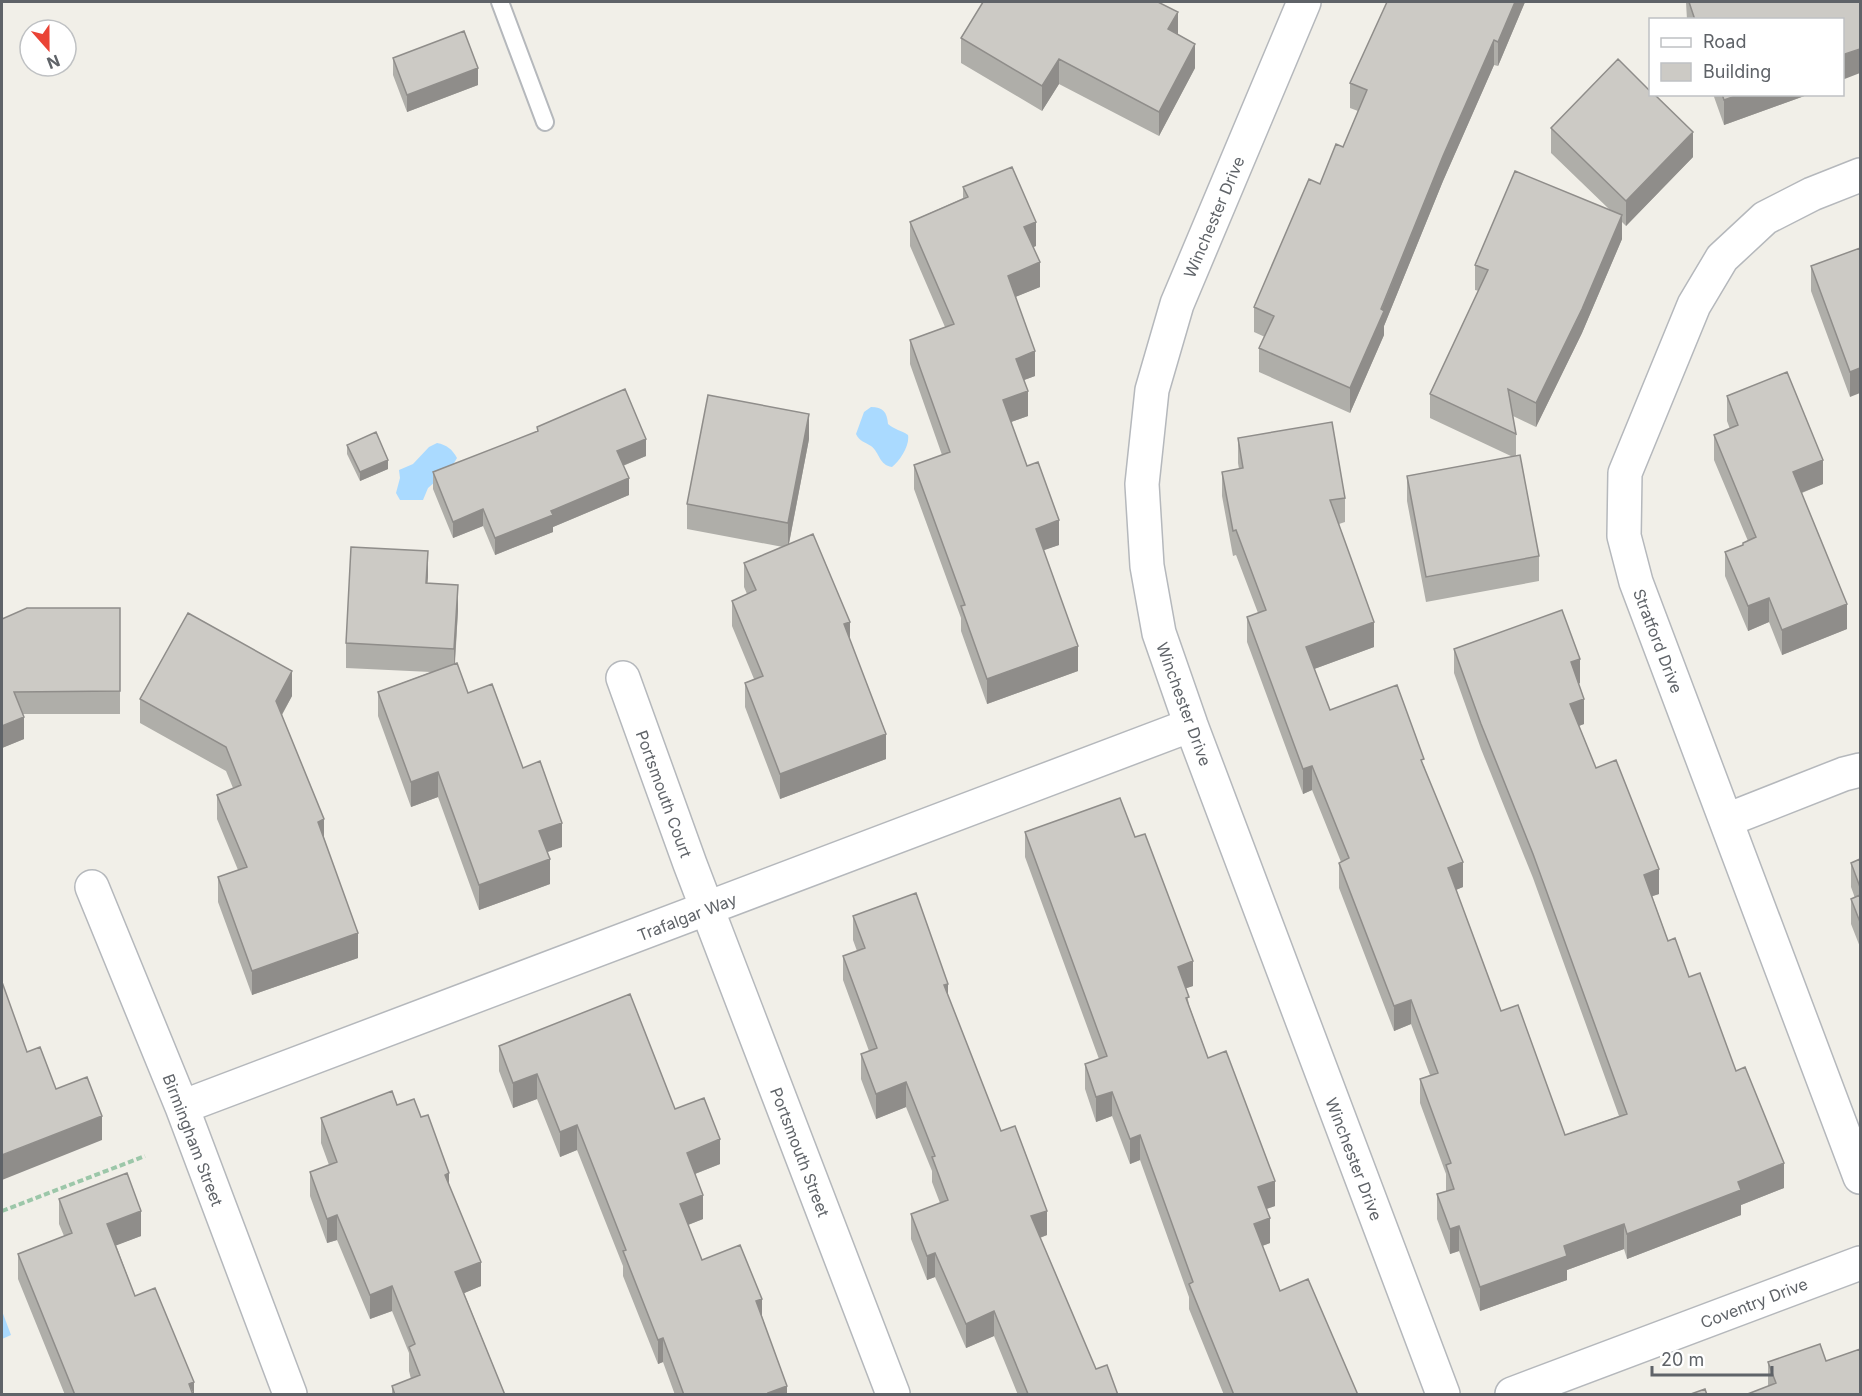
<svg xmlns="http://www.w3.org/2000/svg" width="1862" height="1396" viewBox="0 0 1862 1396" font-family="Inter,sans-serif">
<rect width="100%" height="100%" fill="#f1efe8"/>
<path fill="#aadaff" d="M871,407c12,0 16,5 17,17 7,6 13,6 20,11 2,10 -8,26 -16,32 -13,-2 -12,-14 -21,-21 -6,-4 -11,-4 -15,-12l8,-22z
M437,443c10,2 15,6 20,15l-6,10 -23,20 -5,12h-23l-4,-7 4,-15 -1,-8 14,-6 16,-17z
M2,1311l9,24 -9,4z"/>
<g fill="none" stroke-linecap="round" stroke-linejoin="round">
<g stroke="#b5b8bc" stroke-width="20">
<path id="lane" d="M500,2l45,120"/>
</g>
<g stroke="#b5b8bc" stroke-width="36">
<path id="street" d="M1304,2l-127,302 -25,86 -10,94 5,82 12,67 32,92 252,669
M1860,175l-48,19 -47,24 -43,40 -28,47 -69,168 -1,63 12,46 224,595
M623,678l67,186 203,530
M1727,820l117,-46 16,-4
M92,887l90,220 108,287
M182,1107l1009,-382
M1512,1394l348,-131"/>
</g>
<path stroke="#9cc7a9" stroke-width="4" stroke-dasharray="6 3" stroke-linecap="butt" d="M2,1211l143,-55"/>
<use href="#lane" stroke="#fff" stroke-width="16"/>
<use href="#street" stroke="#fff" stroke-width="33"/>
</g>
<path fill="#afaea9" d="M1525,2l-27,64 -4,-1 -51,116 -59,145v9l-34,78 -91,-41v-24l6,-11 -11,-5v-25l66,-123 23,-37 15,-36 -8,-3v-25z
M1686,2h174l-18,18h-155z
M1178,35l17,33 -36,68 -100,-52 -17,27 -81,-48v-25z
M393,58l85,27 -71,27 -14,-37z
M1713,94h97l-86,31z
M1551,128l142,29 -67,69 -4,-4v17l-40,94 -46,94 -23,-11 3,18v22l23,100v25l-113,21 -19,-101v-25l106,-19 -83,-39v-24l49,-103 -4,-1v-25l134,-56 -58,-56z
M963,187l73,59 -3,1 7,40 -25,10 20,79 -11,4 4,36 -17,6 16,44 32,79 -16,5 35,121 -91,33 -26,-73v-13l-47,-129v-24l28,-10 -32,-91v-24l35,-13 -35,-81v-24l53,-24z
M1860,248l-10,149 -39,-106v-25z
M1727,396l96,88 -21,9 45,136 -65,26 -13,-33 -21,9 -23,-55v-24l18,-6v-3l5,-2 -34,-81v-25l16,-6 -3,-8z
M537,427l109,29 -23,10 6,29 -76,32v5l-58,23 -12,-29 -30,12 -20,-49v-17l104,-40z
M1238,438l107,60v24l-6,2 35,123 -60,22 16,41 94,56 39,121 -7,3 45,121 64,124 54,-19 -86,-238 -52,-129 -27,-76v-24l126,34 -2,1 6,40 -5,2 17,42 63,126 -7,2 16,45 21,36 47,94 48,117 -43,17v10l-114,44 -3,-10 -57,21v10l-87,31 -21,-60 -9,3 -13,-35v-25l9,-3v-17l-26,-71v-24l10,-4 -19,-51 -17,7 -55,-143v-25l2,-1 -29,-72 -9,4 -56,-152v-25l11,-4 -22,-58 -3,1 -11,-60v-24l17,-3 -1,-6z
M809,439l-20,105 61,98 36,117 -106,40 -35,-92v-24l9,-4 -22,-53v-25l15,-7 -3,-7v-24l39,-16 -96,-18v-25z
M347,445l41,24 -28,12 -13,-27z
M428,576l-1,7 31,27 -3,54 13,29 55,75 39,79 -15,5 3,32 -71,26 -41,-113 -27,10 -33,-91v-24l53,-20 -85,-4v-25z
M120,608v106h-97l1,25 -22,9v-129z
M292,696l-10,19 42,123 34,120 -106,37 -34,-93v-25l20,-7 -21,-51v-24l16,-7 -7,-17 -86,-48v-24z
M1025,832l110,5 58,149 -7,2 3,17 19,53 67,148 -9,3 4,34 -8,3 18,45 78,104h-134l-35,-86v-12l-49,-137 -10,4 -18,-48 -16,6 -11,-33v-25l14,-5 -74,-202z
M1860,859v88l-9,-23v-25l4,-1 -4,-11v-24z
M853,916l95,82 53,133 46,104 -7,3 56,131 22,26h-100l-24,-59 -28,12 -31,-71 -8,3 -16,-41v-25l29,-11 -8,-21v-11l-26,-64 -30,12 -15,-40v-25l8,-3 -26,-71v-24l14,-5 -4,-11z
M499,1046l176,63 45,55 -25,10 8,45 -15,6 14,35 60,56 25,79h-112l-12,-33 -5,2 -35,-88v-10l-46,-116 -17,7 -23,-58 -24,9 -14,-37z
M397,1105l24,12 28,68 32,101 -17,7 41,102h-113v-9l19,-7 -2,-8v-18l-17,-42 -22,8 -33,-79 -10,3 -17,-47v-24l19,-7 -8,-22v-25z
M59,1199l82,37 -25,9 19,51 59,99h-129l-47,-116v-25l46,-18 -5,-12z
M1860,1349l-92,37v-24l58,-1z"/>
<path fill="#8f8d8a" d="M1515,2h10l-27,64v-24z
M1178,12v25l-10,-8z
M1494,40v25l-51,116 -59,145v9l-34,78v-25l93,-232z
M1195,44v24l-36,68v-24z
M1860,49v24l-18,7v-25z
M1059,59v25l-17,27v-25z
M478,68v17l-71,27v-17z
M1741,94h69l-86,31v-25z
M1693,132v25l-67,69v-25z
M1622,215v24l-40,94 -46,94v-24z
M1036,222v24l-12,5v-24z
M1040,262v25l-32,13v-24z
M1035,351v25l-19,7v-24z
M1860,368v25l-10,4v-25z
M1028,391v25l-25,9v-25z
M809,414v25l-21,109v-25z
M646,439v17l-29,12v-17z
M388,460v9l-28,12v-9z
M1823,460v24l-30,12v-24z
M629,478v17l-76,32v5l-58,23v-17l56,-27z
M483,509v17l-30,12v-16z
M1059,520v25l-23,8v-24z
M428,551v25l-2,32v-25z
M458,585v25l-4,64v-25z
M1769,598v24l-21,9v-25z
M1847,604v25l-65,26v-25z
M850,622v24l-6,-22z
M1374,622v25l-68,25v-25z
M1078,646v25l-91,33v-25z
M1580,659v24l-9,4v-25z
M292,671v25l-16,29v-24z
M1584,699v25l-14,5v-25z
M24,717v22l-22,9v-22z
M886,734v25l-106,40v-25z
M1312,766v24l-9,4v-25z
M438,772v25l-27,10v-25z
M324,819v25l-6,-22z
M562,823v24l-23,8v-24z
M550,859v25l-71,26v-25z
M1463,862v25l-15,6v-25z
M1659,869v25l-15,5v-24z
M358,933v25l-106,37v-24z
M1193,961v25l-15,5v-24z
M948,984v24l-4,-23z
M1411,1000v24l-17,7v-25z
M537,1074v25l-24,9v-25z
M906,1082v25l-30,12v-25z
M1112,1092v24l-16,6v-25z
M102,1116v24l-100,40v-25z
M577,1125v25l-17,7v-25z
M1140,1135v25l-10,4v-25z
M720,1139v25l-33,13v-24z
M1784,1163v25l-43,17v10l-114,44v-25l111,-52z
M449,1173v25l-4,-23z
M1275,1181v25l-17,6v-25z
M703,1195v24l-23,9v-24z
M141,1211v25l-34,13v-25z
M1047,1211v24l-16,6v-25z
M337,1215v25l-10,3v-24z
M1270,1218v25l-16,6v-25z
M1624,1224v25l-57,21v10l-87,31v-24l84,-41z
M1459,1226v25l-9,3v-25z
M935,1253v24l-8,3v-24z
M481,1262v24l-26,11v-25z
M392,1286v25l-22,8v-24z
M762,1299v24l-6,-22z
M994,1311v25l-28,12v-24z
M663,1338v24l-5,2v-24z
M194,1382v13l-5,-11z
M787,1386v9h-19v-2z"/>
<path fill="#cccac5" stroke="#8f8d8a" stroke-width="1.5" d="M983,2h175l20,10 -10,17 27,15 -36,68 -100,-53 -17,27 -81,-48z
M1387,2h128l-17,40 -4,-2 -51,116 -62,153 3,2 -34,77 -91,-40 15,-32 -20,-9 55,-128 11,5 16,-40 7,3 24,-57 -17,-7z
M1689,2h171v47l-18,6v-35h-147z
M464,31l14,37 -71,27 -14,-37z
M1618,59l32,32v3h4l39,38 -67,69 -75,-73z
M1722,94h19l-17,6z
M1012,167l24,55 -12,5 16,35 -32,14 27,75 -19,8 12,32 -25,9 24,66 11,-4 21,58 -23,9 42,117 -91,33 -26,-73 4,-1 -51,-140 36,-13 -40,-112 44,-16 -44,-102 58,-25 -5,-10z
M1515,171l107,44 -40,94 -46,94 -28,-14 8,45 -86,-40 58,-124 -13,-5z
M1860,248v120l-10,4 -39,-106z
M1787,372l36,88 -30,12 54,132 -65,26 -13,-32 -21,8 -23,-54 18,-7v-2l13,-6 -42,-102 24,-10 -11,-29z
M625,389l21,50 -29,12 12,27 -78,33 2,4 -58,23 -12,-29 -30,13 -20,-50 105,-41 -1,-4z
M708,395l101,19 -21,109 -101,-19z
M1332,422l13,76 -15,2 44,122 -68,25 24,63 67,-25 27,74 -3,1 42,102 -15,6 53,143 17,-6 47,130 62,-21 -94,-260 -52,-130 -27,-75 108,-39 18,49 -9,3 13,37 -14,5 26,64 20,-8 43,109 -15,6 24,66 7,-3 14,39 11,-4 36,98 9,-4 39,96 -46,19 3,8 -114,44 -3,-10 -60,22 3,10 -87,31 -21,-61 -9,3 -13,-35 17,-5 -8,-24 5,-2 -31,-84 18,-6 -27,-73 -17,6 -55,-143 10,-5 -37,-92 -9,3 -56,-152 19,-7 -30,-80 -3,1 -11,-59 21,-4 -5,-30z
M376,432l12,28 -28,12 -13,-27z
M1520,455l19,101 -113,21 -19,-101z
M813,534l37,88 -6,2 42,110 -106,40 -35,-91 18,-7 -31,-75 24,-11 -12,-27z
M351,547l77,4 -2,32 32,2 -4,64 -108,-6z
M27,608h93v83l-106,1 10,25 -22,9v-107z
M188,613l104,58 -16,30 48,118 -6,3 40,111 -106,38 -34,-94 29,-10 -30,-72 24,-10 -15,-38 -86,-48z
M457,663l11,30 24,-9 31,84 17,-7 22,62 -23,8 11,28 -71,26 -41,-113 -27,10 -33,-90z
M1120,798l15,39 10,-3 48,127 -15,6 11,30 -3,1 22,60 18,-7 49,130 -17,6 12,31 -16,6 26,67 28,-12 50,116h-124l-45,-111 4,-2 -53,-147 -10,4 -18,-47 -16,5 -11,-33 22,-8 -82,-224z
M1860,859v28l-9,-24z
M916,893l32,91 -4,1 57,146 14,-5 32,85 -16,5 65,153 11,-4 11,30h-92l2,-1 -34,-83 -28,13 -31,-71 -8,3 -16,-42 37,-14 -16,-43 3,-1 -29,-74 -30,12 -15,-40 16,-6 -34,-92 22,-8 -12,-32z
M1860,895v27l-9,-23z
M2,982l25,70 13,-5 16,42 31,-12 15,39 -100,39z
M630,994l45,115 29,-11 16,41 -33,14 16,42 -23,9 22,56 38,-15 22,54 -6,2 31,85 -19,7 1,2h-85l-21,-57 -5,2 -35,-89 3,-1 -49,-125 -17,7 -23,-58 -24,9 -14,-37z
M392,1091l5,14 17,-6 7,18 7,-2 21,58 -4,2 36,87 -26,10 50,123h-110l-3,-9 28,-11 -11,-28 6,-3 -23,-58 -22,9 -33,-80 -10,4 -17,-47 27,-10 -16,-44z
M127,1173l14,38 -34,13 28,72 20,-8 39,94 -5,2 4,11h-118l-57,-141 54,-21 -13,-34z
M1820,1344l6,17 34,-12v46h-115l31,-12 -8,-21z
M1705,1389l2,6h-19z"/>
<g text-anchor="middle" stroke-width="4.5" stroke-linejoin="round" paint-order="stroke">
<g font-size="16" fill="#5f6368" stroke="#fff">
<text transform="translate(1214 217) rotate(-67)" y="6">Winchester Drive</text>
<text transform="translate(1658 641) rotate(69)" y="6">Stratford Drive</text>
<text transform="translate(1184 704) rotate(70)" y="6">Winchester Drive</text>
<text transform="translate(664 794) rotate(70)" y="6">Portsmouth Court</text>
<text transform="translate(687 917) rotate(-21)" y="6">Trafalgar Way</text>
<text transform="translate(193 1140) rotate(69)" y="6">Birmingham Street</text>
<text transform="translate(800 1152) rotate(69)" y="6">Portsmouth Street</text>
<text transform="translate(1354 1159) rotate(69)" y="6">Winchester Drive</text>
<text transform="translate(1754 1303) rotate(-21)" y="6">Coventry Drive</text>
</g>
</g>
<rect width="1862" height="1396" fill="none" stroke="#5f6368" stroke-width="6"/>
<rect x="1649" y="18" width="195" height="78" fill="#ffffff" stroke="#bfc1c3" stroke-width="1.5"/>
<rect x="1661" y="38" width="30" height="9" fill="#ffffff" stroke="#bfc1c3" stroke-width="1.5"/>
<text x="1703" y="48" font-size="18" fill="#5f6368">Road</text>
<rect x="1661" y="63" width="30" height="18" fill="#cccac5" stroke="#bfc1c3" stroke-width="1.5"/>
<text x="1703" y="78" font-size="18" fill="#5f6368">Building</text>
<g transform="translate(48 48) rotate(159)"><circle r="28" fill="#ffffff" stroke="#bfc1c3" stroke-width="1.5"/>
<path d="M0-4.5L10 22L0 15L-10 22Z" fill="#ea4335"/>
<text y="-9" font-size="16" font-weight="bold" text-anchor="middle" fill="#5f6368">N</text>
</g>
<path d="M1652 1366v9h120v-9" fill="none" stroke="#5f6368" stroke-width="3"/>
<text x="1661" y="1366" font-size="18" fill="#5f6368" stroke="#ffffff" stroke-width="4.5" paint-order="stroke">20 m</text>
</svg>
